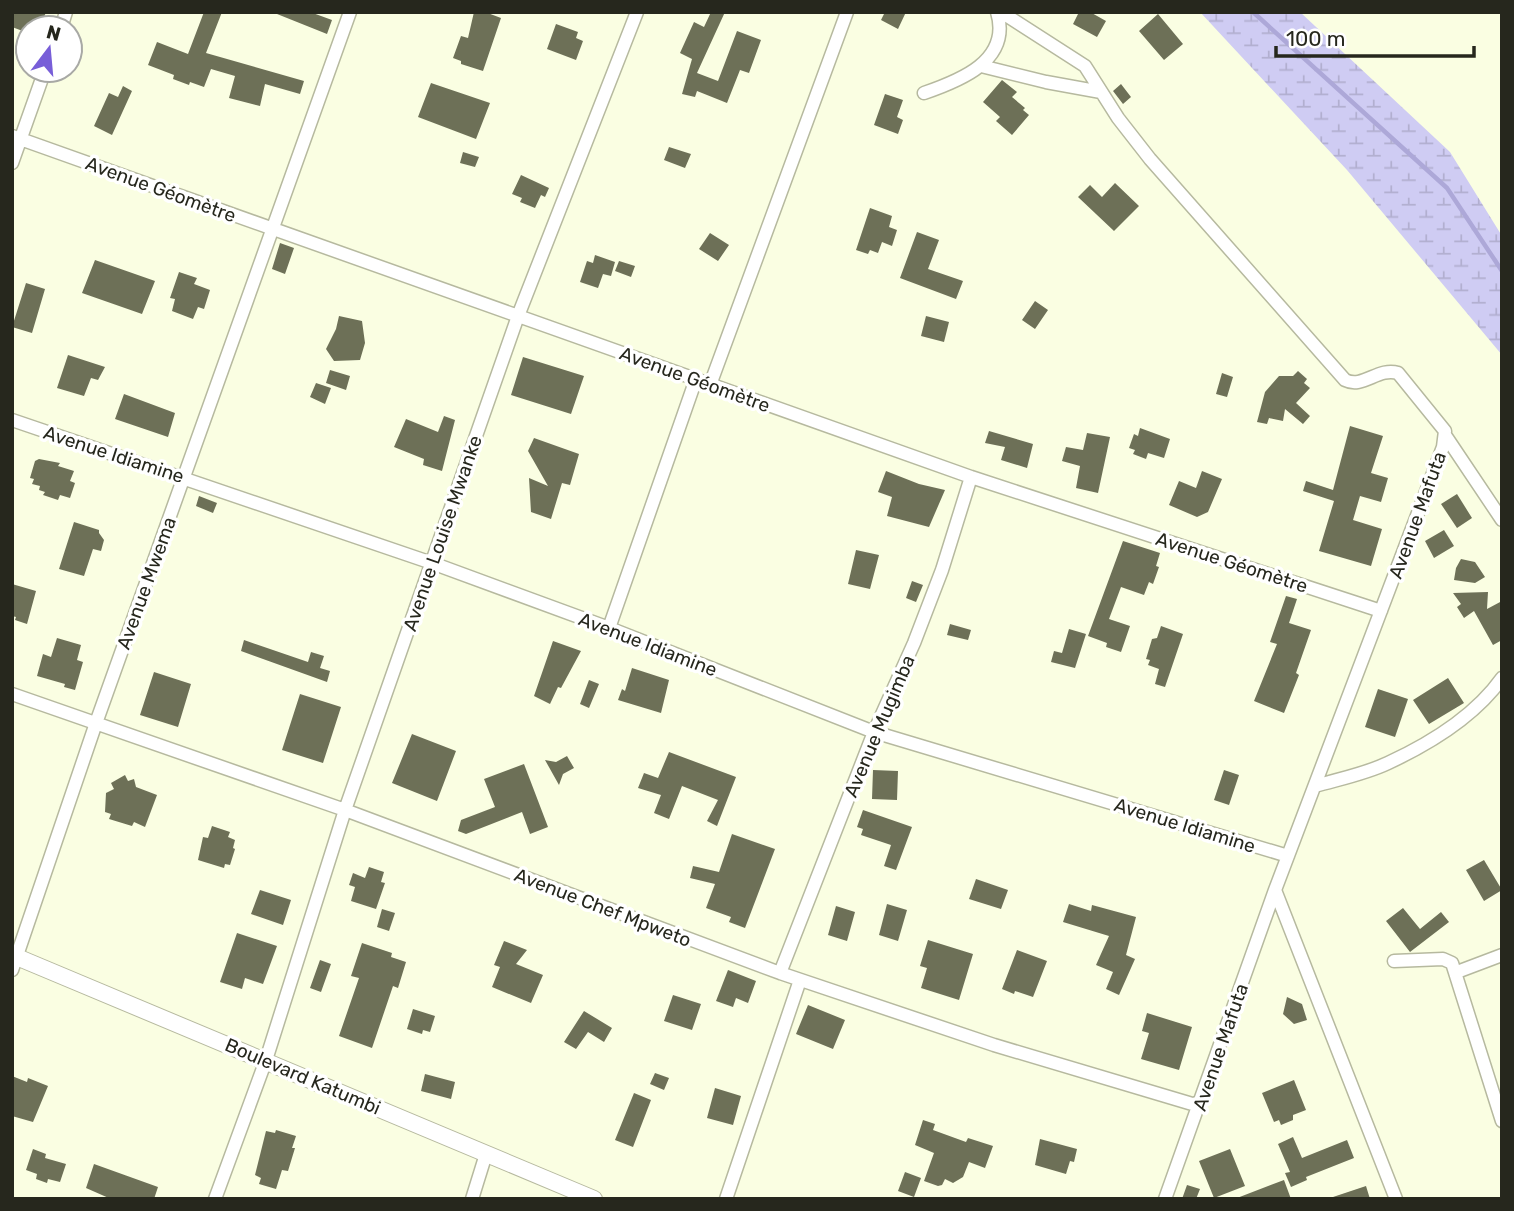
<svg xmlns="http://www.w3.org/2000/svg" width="1514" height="1211" viewBox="0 0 1514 1211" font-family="Rubik,sans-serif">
<defs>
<pattern id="wetland-marsh" width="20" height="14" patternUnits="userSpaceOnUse" patternTransform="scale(1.75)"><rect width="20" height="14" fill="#cfccf3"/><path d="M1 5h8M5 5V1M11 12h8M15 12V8" fill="none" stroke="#b2afd0"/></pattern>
</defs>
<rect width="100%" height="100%" fill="#fafee2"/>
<path fill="url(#wetland-marsh)" d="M1200,12h100l150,140 52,84v119l-155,-185z"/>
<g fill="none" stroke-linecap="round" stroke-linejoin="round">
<path stroke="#ada8d8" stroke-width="4.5" d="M1253,12l194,176 55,83"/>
</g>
<path fill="#6d7057" d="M12,12h34l-6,16h-12v5l-16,-6z
M204,12h18l-16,41 98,28 -4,13 -35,-10 -5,22 -31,-8 6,-22 -24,-7 -7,18 -14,-5 -1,3 -16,-6 1,-4 -26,-10 9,-23 31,12z
M272,12h38l22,8 -5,14z
M474,12h11l16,6 -18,53 -22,-7v-3l-8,-3 8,-22 7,2z
M711,12h14l-28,61 21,8 19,-50 24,9 -12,33 -9,-3 -13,33 -30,-12 -2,6 -13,-3 10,-35 -12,-6 14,-31 10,5z
M885,12h21l-8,17 -17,-9z
M1079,12h11l16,9 -9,16 -24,-13z
M1158,14l25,30 -19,16 -25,-29z
M556,24l22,8 -2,6 7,3 -7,19 -29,-11z
M1002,80l15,12 -5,5 13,11 -2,2 6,5 -17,20 -16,-14 4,-4 -17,-15z
M431,83l59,20 -14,36 -58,-22z
M1121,84l10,13 -8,7 -10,-13z
M123,86l9,5 -20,44 -18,-9 15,-33 9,4z
M885,94l18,6 -6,17 6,3 -5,14 -24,-9z
M669,147l22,7 -6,14 -21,-8z
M463,152l16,5 -4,10 -15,-4z
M521,175l28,13 -4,9 -4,-2 -6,13 -15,-6 2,-4 -10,-4z
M1115,183l24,23 -25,25 -36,-34 12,-12 12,12z
M870,208l22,8 -3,11 8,3 -5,16 -10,-4 -4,11 -8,-3 -2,4 -12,-4z
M917,232l22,8 -11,29 35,12 -7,18 -56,-21z
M710,233l19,12 -11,16 -19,-12z
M280,243l14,5 -9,26 -13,-5z
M595,255l20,7 -4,14 -8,-2 -5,14 -18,-6 7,-21 6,2z
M95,260l60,21 -13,33 -60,-21z
M619,261l16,5 -4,11 -16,-6z
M179,272l18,6 -3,6 16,6 -6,19 -6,-2 -5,12 -21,-8 3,-12 -5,-1z
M26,283l19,6 -13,44 -20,-6z
M1035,301l13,9 -13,19 -13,-9z
M339,316l23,5 3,22 -5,17 -26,1 -8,-12 10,-20z
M926,316l23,6 -5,20 -23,-6z
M68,355l37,12 -7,13 -7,-2 -7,18 -27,-8z
M523,357l61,19 -13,38 -60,-19z
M330,370l20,6 -4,14 -20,-7z
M1298,371l9,8 -3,4 6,5 -14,15 14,13 -7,8 -18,-15 -2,12 -14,-3 -2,6 -10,-2 8,-30 14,-16h14z
M1222,373l11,4 -6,20 -11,-3z
M316,383l15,5 -6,16 -15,-7z
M124,394l51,19 -7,24 -53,-18z
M444,416l11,4 -13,51 -19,-6 1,-6 -30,-12 12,-28 32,13z
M1350,426l33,10 -12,37 17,5 -7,24 -21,-6 -7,24 29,9 -11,37 -52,-15 15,-50 -31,-10 3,-10 27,9z
M1140,428l30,11 -6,19 -16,-5 -2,6 -13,-5 2,-4 -6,-2 5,-14 4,2z
M989,431l44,13 -6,24 -26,-8 4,-13 -20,-4z
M1087,433l23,4 -12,56 -22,-5 4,-22 -18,-5 4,-14 17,3z
M534,438l45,16 -9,31 -8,-2 -11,36 -20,-7 -2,-34 19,8 -20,-35z
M39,459l21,4 -2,3 16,5 -4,10 5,2 -5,15 -10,-3 -2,5 -15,-5 2,-3 -6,-2 1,-4 -8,-2 2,-5 -4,-1 5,-17z
M886,471l33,13 26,6 -16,37 -42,-11 5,-19 -14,-5z
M1202,471l20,8 -14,33 -11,5 -28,-12 10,-24 17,7z
M1457,494l15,24 -15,10 -16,-24z
M199,496l18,7 -4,10 -17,-7z
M74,522l25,8v3l5,7 -3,11 -8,-2 -9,27 -25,-7z
M1444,530l10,16 -20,12 -9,-17z
M1123,541l37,12 -4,13 3,1 -6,17 -4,-2 -5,13 -23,-8 -12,32 21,7 -9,26 -15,-5 1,-4 -19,-7z
M856,550l23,5 -9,34 -22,-5z
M1461,559l14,3 10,15 -10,6 -21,-3 2,-12z
M912,581l11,4 -7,17 -10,-4z
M12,584l24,7 -9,33 -12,-4 1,-3 -4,-1z
M1488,592l-1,17 15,-8v39l-9,5 -19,-34 -10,7 -7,-11 4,-3 -8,-11z
M1286,596l11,3 -8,24 22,7 -15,43 3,2 -15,38 -30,-12 23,-57 -7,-2z
M950,624l21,6 -3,10 -21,-5z
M1161,626l22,8 -18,53 -10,-3 4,-15 -11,-4 2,-5 -4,-1 6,-20 5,-1z
M1069,629l17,5 -11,34 -24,-6 3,-11 8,2z
M57,638l24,7 -4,15 6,2 -8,28 -11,-3 1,-3 -28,-8 6,-22 8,3z
M244,640l64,22 3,-10 13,4 -4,12 10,3 -3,11 -86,-31z
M553,641l28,10 -20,37 -3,-1 -8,17 -16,-8z
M632,668l37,12 -8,33 -43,-13 4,-11 3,2z
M154,672l37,12 -13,43 -38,-12z
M1448,678l16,25 -35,21 -16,-24z
M589,680l10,4 -10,24 -9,-4z
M1378,689l30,10 -13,38 -30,-10z
M300,694l41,13 -18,56 -41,-13z
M412,734l44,17 -19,50 -45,-18z
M669,752l67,25 -19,49 -10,-5 11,-21 -36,-14 -13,33 -15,-6 7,-18 -23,-7 6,-15 14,5z
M567,756l7,12 -11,6 -4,11 -14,-25 11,2z
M524,764l24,63 -18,7 -8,-22 -56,22 -8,-3 3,-11 34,-13 -11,-28z
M873,770l25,1 -1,29 -25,-1z
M1224,770l15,5 -10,30 -15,-5z
M125,775l3,6 6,-2 2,8 21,8 -12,32 -11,-5 -2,4 -23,-7 2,-5 -6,-2 1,-19 8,-4 -3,-6z
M863,810l49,17 -16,43 -12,-4 7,-21 -30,-10 2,-6 -6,-2z
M212,826l18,6 -2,5 7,3 -2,8 2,1 -5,16 -5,-1 -1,4 -26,-8 5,-23 5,1z
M732,834l43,15 -30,79 -16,-6 2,-5 -25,-9 9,-24 -25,-6 3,-12 26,6z
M1484,860l18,30 -18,11 -18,-31z
M369,867l15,5 -3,10 4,1 -9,26 -25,-8 4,-14 -6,-2 4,-12 12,5z
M976,879l32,11 -7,19 -32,-10z
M260,890l31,10 -8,25 -32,-11z
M887,904l20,6 -9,31 -19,-6z
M1069,904l22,7 1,-6 44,12 -10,38 9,4 -16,36 -13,-6 7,-17 -17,-7 13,-29 -46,-14z
M836,906l19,6 -8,29 -19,-6z
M1403,908l17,21 21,-17 8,10 -39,30 -24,-31z
M382,909l13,4 -6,18 -12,-4z
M237,933l40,13 -14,38 -18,-6 -3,11 -22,-7z
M928,940l45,14 -14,46 -38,-12 6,-20 -7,-2z
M504,941l23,9 -11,14 27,11 -12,28 -39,-16 8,-20 -6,-2z
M362,943l30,10 -1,4 15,5 -8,26 -5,-2 -21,62 -33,-12 20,-58 -8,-2z
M1017,950l30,11 -14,36 -18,-6 -1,3 -12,-5z
M320,960l11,4 -10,28 -11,-4z
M728,970l28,11 -8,22 -12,-5 -3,9 -17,-6z
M673,995l28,9 -9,26 -28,-9z
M1287,997l15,7 5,16 -13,4 -11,-10z
M808,1005l37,15 -12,29 -37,-15z
M413,1009l22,7 -5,16 -7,-2 -1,4 -15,-5z
M584,1011l28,17 -8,14 -16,-10 -12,17 -12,-7z
M1147,1013l45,14 -13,43 -38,-11 8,-26 -7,-2z
M655,1073l14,5 -5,12 -14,-6z
M425,1074l30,8 -4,17 -30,-8z
M12,1076l15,6 1,-4 20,8 -15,36 -21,-6z
M1294,1080l12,30 -13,5v5l-12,5 -2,-5 -5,2 -12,-29z
M715,1088l26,8 -8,29 -26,-7z
M634,1093l17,7 -18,47 -18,-7z
M923,1120l12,4 -2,6 33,12 2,-4 25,8 -8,22 -16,-6 -6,15 -10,6 -8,-4 -3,6 -4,1 -14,-5 10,-28 -19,-8z
M276,1130l20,6 -4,12h3l-7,23 -6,-1 -6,19 -17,-5 2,-6 -6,-3 11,-44 9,2z
M1293,1137l9,21 45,-18 7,18 -48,19 1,3 -16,7 -6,-14 5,-1 -12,-28z
M1040,1139l37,10 -3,13 -4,-1 -4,13 -31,-9z
M33,1149l13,5 -1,4 21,6 -6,18 -12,-3 -1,4 -11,-4 1,-5 -11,-4z
M1230,1149l15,37 -31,12 -15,-37z
M94,1164l64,23 -4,12h-43l-25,-11z
M905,1172l16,6 -7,19 -16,-6z
M1284,1180l7,19h-54v-1z
M1187,1185l13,4 -4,10h-14z
M1366,1186l4,13h-37v-2z"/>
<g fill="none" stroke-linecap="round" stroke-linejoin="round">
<g stroke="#b6b99f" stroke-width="15">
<path id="minor" d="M1001,12l84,54 33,52 32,41 195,221c18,9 33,-13 53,-7l47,58 -2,16 -168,443 -110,309
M61,28l5,-16
M981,66l65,16 55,10
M924,93c35,-12 88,-32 73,-81
M12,136l959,341 410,134
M12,163l33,-93
M710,385l137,-373
M12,420l420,143 177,65 265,104 414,124
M1445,435l57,85
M609,628l87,-249
M12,694l333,116 435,163 214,72 205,61
M1315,786c24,-7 50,-12 73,-23 41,-19 87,-47 114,-85
M1275,890l121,309
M1394,961l49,-2 9,4 50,158
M12,970l84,-247 254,-711
M1457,972l45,-17
M780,973l94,-241 40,-89 28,-73 29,-93
M215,1199l51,-139 79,-250 173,-494 119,-304
M472,1199l14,-45
M726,1199l74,-219"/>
</g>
<g stroke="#b6b99f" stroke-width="18">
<path id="tertiary" d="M12,955l582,244"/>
</g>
<use href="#minor" stroke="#fff" stroke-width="12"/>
<use href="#tertiary" stroke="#fff" stroke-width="16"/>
</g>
<g text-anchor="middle" stroke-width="7" stroke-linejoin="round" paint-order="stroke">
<g font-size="19" fill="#26271d" stroke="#fff">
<text transform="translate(161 189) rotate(20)" y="7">Avenue Géomètre</text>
<text transform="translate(695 379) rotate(20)" y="7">Avenue Géomètre</text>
<text transform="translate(114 454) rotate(18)" y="7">Avenue Idiamine</text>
<text transform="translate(1417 515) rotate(-70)" y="7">Avenue Mafuta</text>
<text transform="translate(442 533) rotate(-71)" y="7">Avenue Louise Mwanke</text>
<text transform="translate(1232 562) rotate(18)" y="7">Avenue Géomètre</text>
<text transform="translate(146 583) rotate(-70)" y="7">Avenue Mwema</text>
<text transform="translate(648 644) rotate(21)" y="7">Avenue Idiamine</text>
<text transform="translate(879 726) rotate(-67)" y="7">Avenue Mugimba</text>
<text transform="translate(1185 825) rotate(17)" y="7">Avenue Idiamine</text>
<text transform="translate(603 907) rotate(21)" y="7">Avenue Chef Mpweto</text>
<text transform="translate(1220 1047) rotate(-71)" y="7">Avenue Mafuta</text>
<text transform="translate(303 1076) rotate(23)" y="7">Boulevard Katumbi</text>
</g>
</g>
<rect width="1514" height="1211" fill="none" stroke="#26271d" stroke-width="28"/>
<g transform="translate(49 49) rotate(16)"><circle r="33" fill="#ffffff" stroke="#a8a9a5" stroke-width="2"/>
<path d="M0-5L12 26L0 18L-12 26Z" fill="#785ed8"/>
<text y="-10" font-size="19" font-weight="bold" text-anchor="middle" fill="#26271d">N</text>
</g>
<path d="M1276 46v10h198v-10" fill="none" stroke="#26271d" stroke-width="3.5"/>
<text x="1286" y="46" font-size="21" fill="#26271d" stroke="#ffffff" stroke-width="5" paint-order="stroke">100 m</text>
</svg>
